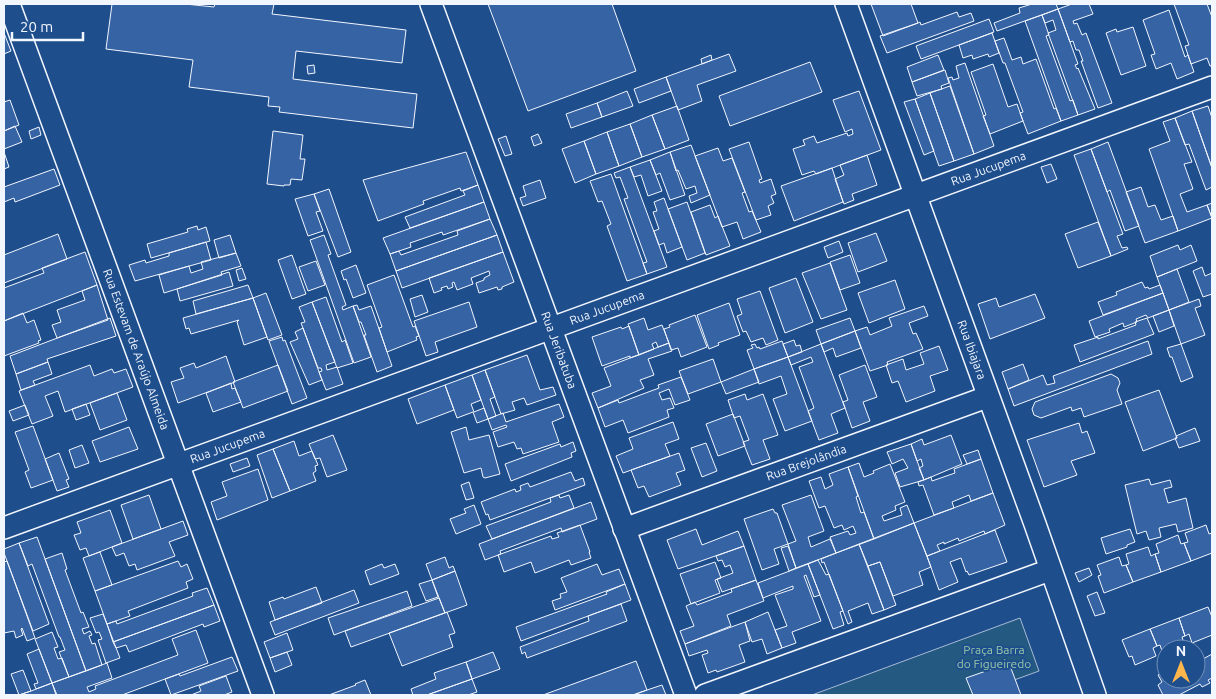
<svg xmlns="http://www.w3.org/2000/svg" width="1216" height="699" viewBox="0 0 1216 699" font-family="Ubuntu,sans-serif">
<rect width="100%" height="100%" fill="#1f4e8c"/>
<path fill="#245a82" stroke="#a8bbd7" d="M1020,618l19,53 -66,24h-161z"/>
<path fill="#3563a3" stroke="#f2f6ff" d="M112,4h73l29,3 1,-3h59l-2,10 134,16 -4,33 -106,-12 -3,28 124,15 -4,34 -134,-16 1,-5 -12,-1 1,-9 -80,-10 4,-27 -87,-11z
M488,4h124l24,67 -108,40z
M871,4h40l7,19 -35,13z
M1032,4h24l2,5 -61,22 -3,-8 26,-10 -1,-5z
M1072,4h17l4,10 -20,7 1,3 3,-1 5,12 4,-2 26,70 -14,5 -17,-47h2l-4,-11h-3l-3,-9 -3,1 -12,-33z
M1174,4h33l5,13v49h-2l-3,-8 -16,6 -6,-18 4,-1z
M1058,9l20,55 -3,1 2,4 1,-1 17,41 -17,6 -30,-82 8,-3 -3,-10 -8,3 -3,-8z
M1169,10l16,47 3,-2 6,17 -17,7 -6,-16 -15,6 -5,-14 4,-1 -12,-34z
M957,12l2,5 12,-4 3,8 -87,32 -7,-17 38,-13 2,-1 1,3z
M1042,15l7,20 -3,1 24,65 3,-1 5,15 -17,6 -36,-100z
M989,19l5,13 -73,27 -5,-13z
M1133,27l13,39 -25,9 -15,-42 10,-4 1,3z
M4,33l7,18 -7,3z
M992,33l7,20 -10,4 -1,-3 -15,5 -1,-4 -9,3 -4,-13z
M1004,38l8,22 9,-3 2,7 13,-5 18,50 2,-1 5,13 -33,13 -8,-21 3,-1 -18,-49h-2l-8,-22z
M729,54l7,17 -39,14 5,16 -24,9 -12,-33z
M711,55l1,5 -10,4 -1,-5z
M938,55l6,15 -32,12 -5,-15z
M810,62l12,30 -92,34 -11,-30z
M965,63l29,83 -20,8 -26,-76 4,-1 1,3 6,-2 -3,-12z
M993,64l15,43 9,-3 6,17 -33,13 -7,-18 3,-1 -15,-43z
M314,65l1,8 -7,1 -1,-8z
M945,70l4,13 -8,3 1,3 -25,7 -5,-14z
M666,77l5,14 -32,12 -5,-14z
M950,86l24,68 -20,7 -24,-68z
M627,91l6,15 -31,11 -5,-14z
M859,91l22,59 -65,24 -2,-3 -12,4 -9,-26 12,-4 -2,-5 11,-4 3,7 30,-10 1,3 5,-2 -1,-5 -7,3 -12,-32z
M930,93l24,68 -15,5 -24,-67z
M915,99l19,52 -10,4 -20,-53z
M10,100l9,25 -15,6v-29z
M597,103l5,14 -31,11 -5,-14z
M677,106l12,34 -24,9 -13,-34z
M1208,106l4,12v50l-20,-57z
M1192,111l20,57v21v-2l-6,3 -17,-46 -4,1 -10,-27z
M652,115l13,34 -23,8 -12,-33z
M1175,118l17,44 -8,2 9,25 -13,5 7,18 20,-7 5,13 -34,13 -29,-82 21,-8 -7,-19z
M630,124l12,33 -23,9 -12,-34z
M15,126l7,16 -18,7v-18z
M39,127l2,8 -10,4 -2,-8z
M273,131l30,4 -3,24h5l-3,21 -11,-1 -1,6h-6v1l-17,-2z
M607,132l12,34 -23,8 -12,-33z
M538,134l4,9 -8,3 -3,-9z
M506,136l6,18 -7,2 -7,-17z
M584,141l12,33 -21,9 -13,-34z
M749,142l13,37 -3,1 1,3 11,-4 5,15 -5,2 3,7 -6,3 3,9 -15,5 -27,-71z
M1108,142l31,84 -14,5 -15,-41 -3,2 -16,-43z
M691,145l19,50 -19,8 -2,-7 8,-3 -2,-7 -9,3 -8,-19 -2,1 -6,-19z
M718,148l5,13 9,-3 13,34 -3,1 7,19 3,-1 9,21 -18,7 -6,-17 -15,5 -27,-71z
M1091,149l32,85 -6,2 5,12 5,-1 1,2 -17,7 -37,-101z
M4,152l5,15 -5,2z
M466,152l12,33 -17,6 -1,-3 -37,13 1,3 -46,17 -15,-41z
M670,152l15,43 -15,5 -10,-27 -4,2 -6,-15z
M867,155l10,30 -25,9 2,6 -10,4 -9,-25 9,-4 -4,-10z
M650,160l12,31 -14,5 -7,-21 -7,2 -4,-10z
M1051,164l6,15 -10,4 -6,-16z
M630,167l37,100 -20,7 -4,-11 4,-1 -23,-63 4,-1 -8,-21 -4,1 -2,-5z
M832,168l11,34 -49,19 -13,-35z
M54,169l6,16 -45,17 -1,-4 -10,4v-15z
M611,174l36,100 -20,7 -20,-55 4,-2 -9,-23 -4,1 -8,-21z
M540,180l6,18 -23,8 -3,-8 6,-2 -3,-10z
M478,185l6,17 -74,26 -5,-11 60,-22 -2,-4z
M1141,187l7,20 7,-2 6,15 12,-4 5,15 -33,12 -19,-51z
M329,189l22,63 -13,5 -24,-63z
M314,194l6,17 -4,1 7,19 -15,5 -13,-37z
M664,198l18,49 -15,6 -3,-10 -5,2 -5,-14 5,-2 -6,-17 4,-1 -3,-9z
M484,202l6,17 -47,16 -1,-3 -32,11 1,4 -21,7 -7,-16z
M687,202l18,51 -18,7 -19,-51z
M1212,203v15l-5,-13z
M710,205l5,13 3,-2 12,30 -24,9 -15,-43z
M490,219l7,16 -101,36 -6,-17 9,-3 2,4 57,-20 -1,-4z
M1098,222l13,34 -33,12 -13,-34z
M197,226l1,4 8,-3 4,14 -59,17 -4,-14 41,-12 -1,-3z
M876,233l11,28 -29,11 -10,-29z
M58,234l9,25 -63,24v-28z
M230,235l6,18 -17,5 -5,-18z
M324,235l7,19 -3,1 18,50 -4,2 1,3 10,-4 18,51 -17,6 -44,-123z
M497,235l6,17 -101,36 -6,-17z
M839,241l4,11 -15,6 -4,-11z
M206,242l5,18 -76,21 -6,-16 16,-5 1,3 23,-7v-3z
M1178,245l2,5 11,-5 6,16 -40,16 -7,-21z
M85,252l12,33 -93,36v-33l40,-15 -2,-5z
M503,252l11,30 -12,5v2l-4,1 -1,-3 -18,6 -3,-10 8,-3v-2l6,-3 -1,-4 -18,7 2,6 -16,6 -3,-8 -2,1 1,4 -5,2 -1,-3 -6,2 1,2 -8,3 -5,-15z
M236,253l5,13 -20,6 1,3 -58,18 -5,-18 30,-9 2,7 12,-4 -2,-7z
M292,255l14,39 -14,5 -14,-39z
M850,255l10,28 -20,7 -10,-28z
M316,261l9,24 -17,6 -9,-24z
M830,263l17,47 -26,9 -19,-46z
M356,265l10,28 -13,5 -7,-19 -2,1 -3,-9z
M1202,267l3,9 7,-3v21l-9,3 -10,-26z
M242,268l4,11 -7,2 -3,-11z
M1177,269l12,33 -20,8 -12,-33z
M229,272l4,14 -53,15 -3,-12z
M394,275l19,52 2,-1 4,10 -3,1 1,3 -30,12 -8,-24 3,-1 -15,-42z
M796,278l17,44 -28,11 -16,-45z
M895,280l10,29 -36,14 -11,-30z
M1142,282l3,6 3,-1 1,2 11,-4 3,8 -60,22 -5,-13 19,-7 -1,-3z
M97,285l11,35 -51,18 -5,-13 9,-3 -4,-12 28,-10 -3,-9z
M248,285l5,13 -57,16 -3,-13z
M760,291l18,49 -12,5 -3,-7 -12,4 -5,-11 -3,1 -6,-16 5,-2 -5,-15z
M266,293l16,42 -14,5 -15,-42z
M1163,293l6,17 -21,8 -2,-3 -10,4 1,3 -13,5 -1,-4 -14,6 1,3 -15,5 -6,-16z
M1035,294l10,24 -55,21 -12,-35 18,-6 3,9z
M422,295l6,17 -13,5 -5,-18z
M326,297l16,45 3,-2 8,23 -16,5 -25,-66z
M253,298l14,39 -23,8 -7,-23 2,-2 -48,14 -2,-6 -3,1 -3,-11z
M1199,299l2,7 -6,2 10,27 -24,9 -12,-34z
M312,302l23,60 -9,3 1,5 10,-3 6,17 -17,6 -7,-18 3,-1 -1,-3h-3l-17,-45 4,-1 -6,-15z
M469,302l8,25 -42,15 3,10 -12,4 -12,-35z
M729,303l11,32 -22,8 1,2 -10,4 -12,-34z
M357,305l2,5 12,-4 21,60 -15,6 -13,-37h2l-5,-13h-2l-6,-16z
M924,306l4,10 -19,7 4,11 3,-1 7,16 -36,13 1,3 -18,6 -15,-40 12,-4 3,8 22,-9 -3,-8z
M1169,310l5,16 -15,6 -6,-16z
M23,313l4,10 7,-3 7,20 -3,1 1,2 -35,13v-35z
M695,315l12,32 -26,10 -3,-9 -7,2 -7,-21 6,-2 -1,-2z
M110,318l6,18 -69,23 1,3 -32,12 -6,-18z
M644,318l4,12 14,-5 7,18 -11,4 -2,-5 -4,2 2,5 -15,6 -11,-31z
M850,318l5,13 -34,13 -5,-14z
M1147,318l7,16 -74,28 -6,-17 24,-8v2l38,-14 -1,-3z
M629,326l10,29 -9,3v-2l-28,10 -10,-29 29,-10 1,2z
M303,328l19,52 -13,5 -19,-43 8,-3 -3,-7z
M855,331l6,17 -25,9 -3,-9 -9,4 -3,-8z
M282,337l1,4 2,-1 22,58 -15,6 -23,-63z
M794,340l2,6 4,-1 2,7 -14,5 -5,-13z
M782,341l6,16 -34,12 -7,-19 6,-2 -2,-3 4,-1 2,4 2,-1 1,2z
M1148,341l4,13 -138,52 -6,-17 35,-14 4,10 8,-2 -2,-7z
M669,343l3,8 -24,8 6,16 -14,5 4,8 -46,20 -6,-15 19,-7 -7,-18z
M821,344l24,64 -14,6 7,19 -19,7 -11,-29 6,-3 -15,-41 14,-5 -2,-5 -20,8 -3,-8z
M1181,344l12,33 -12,5 -9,-25h-2l-3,-9z
M939,346l9,24 -18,6 5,15 -29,11 -8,-21 -6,2 -6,-18 17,-6 3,11 18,-6 -4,-11z
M527,355l13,35 13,-3 3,8 -29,10 -3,-7 -12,4 3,8 -14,4 -16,-44z
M226,356l9,26 -57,21 -7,-21 13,-4 -4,-10 14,-5 2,5z
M788,357l24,64 -27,10 -12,-32 14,-5 -6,-18 -22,8 -5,-15z
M713,359l8,23 -33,12 -9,-23z
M48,362l4,12 -19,7 2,4 -14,5 -5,-16z
M1023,364l6,16 -21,9 -6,-17z
M90,365l4,11 18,-7 2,4 12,-4 7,18 -68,25 -7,-21 -13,5 8,20 -21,8 -13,-33z
M278,365l10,26 -45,17 -10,-26z
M865,365l12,32 -14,5 7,19 -18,7 -9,-26 5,-2 -9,-25z
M754,369l5,13 -33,12 -5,-12z
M485,370l10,27 -5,2 6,17 -8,3 -16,-44z
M1111,374l7,4 2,5 -3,7 5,14 -38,13 -3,-9 -9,3 -1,-4 -30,11 -7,-3 -2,-6 3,-7z
M472,375l9,25 -10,4 3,8 10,-4 4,11 -11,4 -4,-11 -16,6 -12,-33z
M681,377l9,23 -15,5 -6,-16 -10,4 3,7 8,-2 4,10 -7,2 2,7 -41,16 -5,-13 -18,7 -7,-19 20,-8 1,3 40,-15 -1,-3z
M231,383l1,6 3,-1 6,14 -28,10 -7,-19z
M445,385l9,25 -37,14 -9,-25z
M1159,390l18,48 -34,13 -18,-49z
M117,393l10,27 -27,10 -10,-27z
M745,394l2,6 16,-6 15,41 -15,5 7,19 -18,6 -9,-23 6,-2 -9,-24 -6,2 -6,-18z
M86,404l4,11 -14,5 -4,-11z
M559,404l5,13 -12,5 7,20 -36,12 -2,-6 -4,1 -3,-7 -16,5 -5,-15 14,-5 -1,-2 -14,5 -4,-11 15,-6 3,9z
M25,405l4,10 -16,6 -4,-10z
M733,414l12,32 -27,10 -12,-32z
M673,422l6,17 -14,5 5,12 -47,17 -7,-17 17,-7 -4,-11z
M1079,423l3,10 5,-2 8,22 -24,8 6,14 -33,12 -17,-47z
M33,426l20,54 -22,8 -6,-16 4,-2 -14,-38z
M129,427l9,22 -38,13 -8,-21z
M466,427l3,13 20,-5 11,39 -15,4 -2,-1 -2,-9 -17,5 -13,-41z
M1195,428l5,13 -21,7 -4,-10h2l-1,-2z
M333,435l14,35 -20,7 -7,-19 -5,1 -6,-15z
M951,435l11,29 -38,16 -5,-12 4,-2 -2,-7 -4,2 -6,-17 11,-5 2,6z
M294,441l5,15 13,-5 6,14 -3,1 1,5 -3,2 3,8 -26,10 -17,-42z
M573,442l3,9 -5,2 1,4 -61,24 -6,-17 55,-20 1,3z
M706,443l11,28 -15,6 -11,-29z
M911,444l13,36 -24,7 -5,-14 13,-5 -5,-9 -11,5 -5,-12z
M82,445l7,18 -14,5 -6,-18z
M273,449l17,42 -18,7 -15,-43z
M978,450l3,9 -14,5 -4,-9z
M59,453l10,26 -3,1 3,7 -12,4 -12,-32z
M679,453l6,17 -9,3 5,12 -32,12 -5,-11 -6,2 -7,-18z
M247,458l3,8 -17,6 -3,-8z
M981,459l12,34 -22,8 -2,-6 -17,7 2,6 -20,7 -11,-30 -4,1 -1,-4 13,-5 1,4 23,-8 -1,-4z
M859,463l5,14 10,-4 -1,-2 17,-7 15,38 -10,4 1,4 -14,6 2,5 18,-6 -2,-7 7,-3 7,18 -40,16 -26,-72z
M848,467l10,29 -2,1 5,16 3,-1 10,27 -38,14 -6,-16 18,-6 2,4 6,-2 -3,-7 -9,4 -2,-5 -8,3 -9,-22 -6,2 -10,-27 12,-4 4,12 8,-4 -4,-11z
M258,469l10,31 -51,20 -6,-18 16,-6 -5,-14z
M571,472l4,9 8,-3 2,7 -95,35 -2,-6 -2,1 -5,-13 34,-13 1,3 5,-2 -1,-4 8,-3 2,4z
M1149,479l2,6 19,-5 2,7 -8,2 4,14 18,-5 7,30 -15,4 -2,-8 -17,4 2,9 -12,3 -3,-9 -9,3 -12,-49z
M469,482l5,16 -8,2 -5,-15z
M993,493l12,32 -20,9 -1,-3 -25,10 -1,-3 -14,6v-2l-7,3 3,6 -13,5 -13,-33z
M149,495l12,34 -28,10 -12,-34z
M559,495l1,3 9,-3 5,13 -82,31 -6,-13 65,-24 -1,-4z
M811,495l13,36 -16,6 3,10 19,-8 6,14 -40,15 -8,-24 8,-3 -14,-36z
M591,502l6,17 -35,13 -1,-4 -61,23 1,3 -16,6 -6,-16z
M474,505l7,19 -25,10 -6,-15 16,-6 -2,-4z
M773,509l2,4h2l11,31 -14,5 5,15 -17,6 -18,-51z
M110,510l12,33 -33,13 -3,-8 -6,2 -6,-15 7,-2 -4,-11z
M183,521l5,14 -19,7 6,14 -38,14 -2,-6 -6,2 -5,-13 -8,3 -4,-9z
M914,523l17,44 -12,5 4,13 -30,11 -13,-34 -12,4 -9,-22z
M580,525l10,27h-1l2,6 -20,7 -2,-5 -34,13 -4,-11 -27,10 -6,-17 53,-19 1,3 7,-2 -2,-4z
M1206,525l3,9 3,-1v20l-21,8 -7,-18 4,-1 -3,-9z
M696,529l6,16 36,-14 6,15 -66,23 -11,-29z
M1130,529l5,13 -8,3v2l-21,7 -5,-16z
M995,530l12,32 -38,13 -2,-4 -1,1 -5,-14 -11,4 8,20 -19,8 -12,-34z
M1178,535l3,9 3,-1 7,18 -30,11 -6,-18 4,-1 -3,-9z
M37,537l49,134 -17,6 -10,-25 6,-2 -5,-13h-1l-27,-73 -4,2 -9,-23z
M19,543l30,81 -16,7 -29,-78v-4z
M859,544l25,66 -12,4 -4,-11 -20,8 4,11 -4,2 -24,-62 -2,1 -1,-4z
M744,546l12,34 -34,12 -5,-13 16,-6 -3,-8 -5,2 -3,-7 -4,1 -2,-5z
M788,546l8,22 -7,3 -8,-23z
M1148,547l3,9 4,-2 6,18 -28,10 -7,-17 3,-1 -3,-10z
M100,552l12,33 -17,6 -12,-33z
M62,553l5,16 -2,1 16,43 2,-1 6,15 -7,2 2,5 6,-3 2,4 -3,1 3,8 3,-1 7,22 -16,6 -41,-112z
M445,557l4,11 4,-2 2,5 -23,9 -6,-16z
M1119,557l3,9 4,-1 7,17 -29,11 -6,-17 3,-1 -4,-10z
M818,560l8,15 3,-1 14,37 -3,1 4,13 -11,4 -25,-65z
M7,561l28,77 -8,3 -5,-13 -1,1 2,6 -7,3 -2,-7 -10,2v-71z
M178,561l3,6 6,-3 6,15 -7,3 2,6 -60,23 2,5 -23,8 -12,-33z
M715,562l6,16 -6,2 5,13 -29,11 -11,-30z
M880,562l16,43 -12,5 -16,-44z
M382,564l2,4 11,-4 4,10 -29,11 -5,-14z
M597,564l5,11 17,-6 6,15 -70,26 -3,-9 9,-3 -1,-4 7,-2 -6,-14z
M808,564l12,31 -6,2 -8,-22 -2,1 17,45 -29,11 4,11 -14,5 -7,-18 12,-4 -12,-31 18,-6v-3l-30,12 -5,-15z
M1089,568l3,7 -13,7 -4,-9z
M455,571l12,34 -22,8 -13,-33z
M432,580l6,17 -12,4 -7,-17z
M756,580l8,21 -37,14 4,11 -46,18 -5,-13 14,-5 -8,-20 9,-4 2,3 35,-13 -1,-3z
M625,584l6,16 -110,41 -5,-14 91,-33 -1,-2z
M316,587l6,16 -47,17 -6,-18 14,-5 1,2z
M207,588l7,17 -101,37 -6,-18 9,-3 1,3 76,-28 -1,-3z
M354,590l5,13 -84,32 -5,-13z
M407,591l5,15 -78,29 -6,-17z
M1097,592l8,21 -10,3 -8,-20z
M439,598l6,15 -94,34 -6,-16z
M621,604l6,17 -100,37 -2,-6 -3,2 -2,-7 69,-26 -1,-5z
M214,605l6,16 -16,6 -1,-3 -74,28 -3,-7 -10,3 -3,-6z
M1208,607l4,10v18l-20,8 -3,-9 -4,2 -6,-18z
M447,612l8,21 -6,2 4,12 -51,19 -13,-33z
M768,612l14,36 -15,6 -5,-15 -10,3 -7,-20z
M103,614l17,44 -14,5 -8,-23 4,-1 -3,-7 -3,1 -6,-15z
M1179,618l6,18 -3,1 3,9 -10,3h-9v3l-3,2 -3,-9 -3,1 -7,-17z
M745,622l5,19 -11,4 6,17 -28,10 -1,-2 -8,3 -6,-18 6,-2 -1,-3 -18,6 -4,-12z
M1150,629l7,17 -4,2 3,8 -21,9 -3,-9 -3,1 -7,-17z
M196,630l12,33 -86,32h-65l-5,-12 55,-20 5,15 -25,9 2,5 7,-3 -1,-3 83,-31 -6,-16z
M52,632l6,15 -4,1 4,11 4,-1 7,19 -17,6 -17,-44z
M287,633l6,17 -23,8 -6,-16z
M39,649l13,34 -16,6 -2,-5 4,-1 -11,-29z
M287,652l5,13 -17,7 -5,-14z
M493,652l7,17 -28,10 -6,-17z
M1212,654v24l-4,2 2,3 -8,4 -2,-3 -21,11h-16l-5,-10 4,-3 -4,-7 8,-4v8h30v-16z
M232,657l6,14 -67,24 -6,-16 14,-5 1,2z
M636,661l11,29 -14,5h-90z
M466,662l6,17 -45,16h-14l-2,-6 25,-10 -2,-6z
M1009,663l12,32h-48l-7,-17z
M23,670l8,21 -12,4 -8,-21z
M226,676l6,16 -8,3h-33l10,-4 -2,-5z
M472,679l5,13 -9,3h-41z
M365,680l6,15h-42l27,-10 -1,-1z
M52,683l4,12h-37l12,-4z
M662,685l4,10h-33l14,-5z"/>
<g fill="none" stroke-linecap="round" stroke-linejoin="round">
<g stroke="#f2f6ff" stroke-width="24">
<g id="street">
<path id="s1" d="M9,4l254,691"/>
<path id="s2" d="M431,4l255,691"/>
<path id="s3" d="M846,4l189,520 60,171"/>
<path id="s4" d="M4,528l1208,-441"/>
<path id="s5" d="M624,529l363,-132"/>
<path d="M705,695l345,-125"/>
</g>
</g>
<use href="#street" stroke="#1f4e8c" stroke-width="21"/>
</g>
<g text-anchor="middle" stroke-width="4" stroke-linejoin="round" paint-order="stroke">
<g font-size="12" fill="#f2f6ff" stroke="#1f4e8c">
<text dy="4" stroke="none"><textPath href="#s4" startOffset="1048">Rua Jucupema</textPath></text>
<text dy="4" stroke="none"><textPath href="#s4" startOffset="642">Rua Jucupema</textPath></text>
<text dy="4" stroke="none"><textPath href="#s1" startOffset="368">Rua Estevam de Araújo Almeida</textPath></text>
<text dy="4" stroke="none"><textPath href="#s3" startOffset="368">Rua Ibiajara</textPath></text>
<text dy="4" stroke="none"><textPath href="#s2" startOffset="369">Rua Jeribatuba</textPath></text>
<text dy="4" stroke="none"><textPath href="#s4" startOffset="238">Rua Jucupema</textPath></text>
<text dy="4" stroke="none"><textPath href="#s5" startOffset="194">Rua Brejolândia</textPath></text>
</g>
<g font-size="12" fill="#97c8a6" stroke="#1f4e8c">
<text x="994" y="654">Praça Barra<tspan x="994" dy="14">do Figueiredo</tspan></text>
</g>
</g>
<rect width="1216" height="699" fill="none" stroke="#f2f6ff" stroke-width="10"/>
<g transform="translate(1181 664)"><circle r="24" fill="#1f4e8c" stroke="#7391ba"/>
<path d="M0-4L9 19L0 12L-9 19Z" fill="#ffb74d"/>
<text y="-8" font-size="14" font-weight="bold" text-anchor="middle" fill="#f2f6ff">N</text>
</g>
<path d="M12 32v8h71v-8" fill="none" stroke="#f2f6ff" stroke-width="2.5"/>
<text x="20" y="32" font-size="15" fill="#f2f6ff" stroke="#1f4e8c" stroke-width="4" paint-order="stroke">20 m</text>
</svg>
